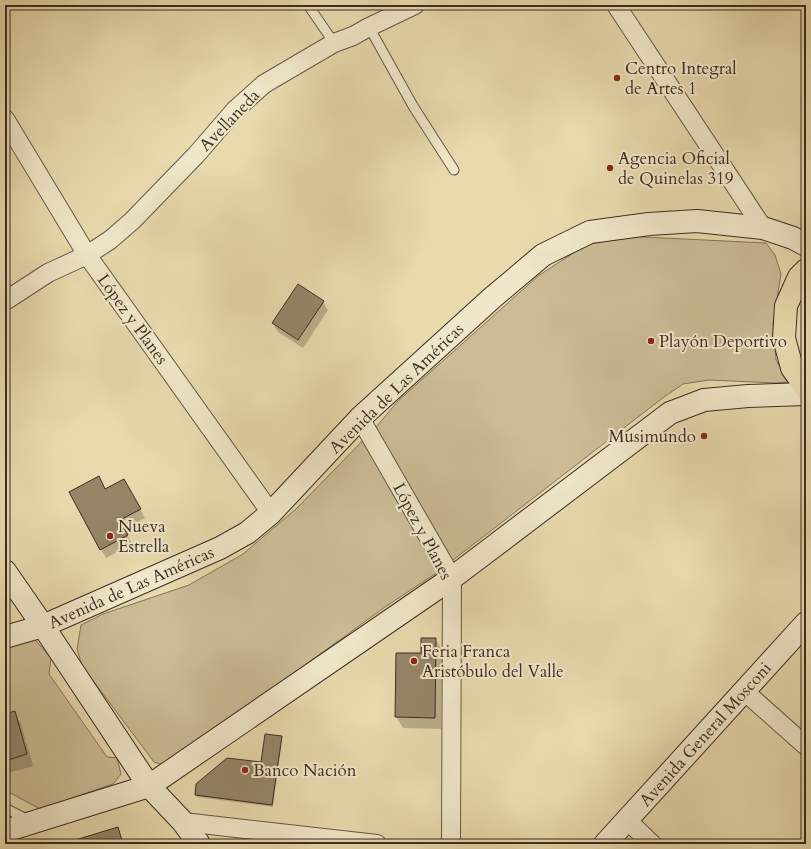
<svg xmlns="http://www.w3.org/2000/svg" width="811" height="849" viewBox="0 0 811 849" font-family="Cardo,serif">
<rect width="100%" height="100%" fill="#e8daad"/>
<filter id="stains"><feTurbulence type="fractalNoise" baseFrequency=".005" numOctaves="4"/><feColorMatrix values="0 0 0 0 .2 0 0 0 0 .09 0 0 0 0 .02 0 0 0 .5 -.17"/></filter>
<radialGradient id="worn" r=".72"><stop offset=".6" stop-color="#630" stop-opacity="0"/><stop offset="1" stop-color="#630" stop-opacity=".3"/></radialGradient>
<path fill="#cbbc95" stroke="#83745c" d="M622,236l144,7 9,12 6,19 -8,50 3,36 12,22 -12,1 -67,-3 -26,4 -19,13 -229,177 -50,33 -194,141 -28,17 -9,-3 -72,-96 -5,-17 4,-24 22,-11 86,-29 54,-31 53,-45 81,-83 21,-25 140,-125 46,-30z
M806,304v46c-4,-15 -6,-31 0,-46z
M32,636l19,22 -2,16 58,83 10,1 4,16 -8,10 -73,25 -35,-19v-146z"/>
<path fill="#0003" d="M323,302l5,8 -25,38 -25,-16 -5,-9z
M124,480l21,38 -21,11 8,15 -26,14 -5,-9z
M435,639l7,11 -1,79 -38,-1 -7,-11 1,-63h25z
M14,713l7,11 12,42 -28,8v-59z
M281,737l1,2 -9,68 -76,-10 -1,-3 66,-31z
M117,828l7,16h-58z"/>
<path fill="#95866a" stroke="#3b2c22" d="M298,284l26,17 -26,39 -26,-17z
M99,476l6,13 19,-10 17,30 -21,11 8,15 -28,15 -31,-58z
M421,638h15l-1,80 -40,-1 1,-64h25z
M15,711l12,43 -22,7v-47z
M265,734l17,2 -10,69 -77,-10 1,-11 31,-26 34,4z
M118,827l5,17h-58v-1z
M162,839l1,5h-16z"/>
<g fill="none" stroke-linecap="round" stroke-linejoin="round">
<g stroke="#665845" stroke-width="11">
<path id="lane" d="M308,5l26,38
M369,27l44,79 41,64
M5,808l25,13"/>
</g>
<g stroke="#665845" stroke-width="20">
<path id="street" d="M616,5l147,223
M5,119l82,136 184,258
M5,301l43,-28 39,-18 23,-15 22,-19 64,-66 39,-45 29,-26 70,-41 19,-7 16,-9 46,-22
M360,418l92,160 -1,266
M744,691l62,55
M627,820l25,24
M183,822l194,22"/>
</g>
<g stroke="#3b2c22" stroke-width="24">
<path id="secondary" d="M5,571l38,55 106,160 34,36 16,22
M5,637l38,-11 177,-78 27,-15 24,-20 89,-95 132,-120 51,-43 47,-23 59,-8 48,-3 66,7 30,10 13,7
M5,831l144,-45 303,-208 218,-165 34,-13 44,-4 58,-2
M605,844l201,-221"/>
</g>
<g stroke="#3b2c22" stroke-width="24">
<path id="primary" d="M806,270l-7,7 -13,29 -2,32 8,30 14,20"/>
</g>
<use href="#lane" stroke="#f0e7ca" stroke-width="9"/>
<use href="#street" stroke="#f0e7ca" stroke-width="18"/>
<use href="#secondary" stroke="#f0e7ca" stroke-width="22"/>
<use href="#primary" stroke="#e8daad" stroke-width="22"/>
</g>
<g fill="#8f2418" stroke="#f0e7ca" stroke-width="1.5">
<circle cx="617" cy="78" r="4"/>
<circle cx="610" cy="168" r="4"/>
<circle cx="651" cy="341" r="4"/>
<circle cx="704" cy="436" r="4"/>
<circle cx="110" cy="536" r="4"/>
<circle cx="414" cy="661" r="4"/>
<circle cx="245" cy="770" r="4"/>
</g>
<g text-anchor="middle" stroke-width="4" stroke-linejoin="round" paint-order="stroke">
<g font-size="17" fill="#3b2c22" stroke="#f0e7ca" text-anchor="start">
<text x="625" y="74">Centro Integral<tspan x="625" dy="20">de Artes 1</tspan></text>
<text x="618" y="164">Agencia Oficial<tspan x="618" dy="20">de Quinelas 319</tspan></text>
<text x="659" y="347">Playón Deportivo</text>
<text x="696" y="442" text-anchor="end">Musimundo</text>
<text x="118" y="532">Nueva<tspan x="118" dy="20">Estrella</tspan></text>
<text x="422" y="657">Feria Franca<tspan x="422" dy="20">Aristóbulo del Valle</tspan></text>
<text x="253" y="776">Banco Nación</text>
</g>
<g font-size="17" fill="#3b2c22" stroke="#f0e7ca">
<text transform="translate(229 120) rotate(-46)" y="6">Avellaneda</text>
<text transform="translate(133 319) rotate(54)" y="6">López y Planes</text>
<text transform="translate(396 388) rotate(-44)" y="6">Avenida de Las Américas</text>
<text transform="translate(423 531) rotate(62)" y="6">López y Planes</text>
<text transform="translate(131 587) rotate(-24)" y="6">Avenida de Las Américas</text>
<text transform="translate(705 734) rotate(-48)" y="6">Avenida General Mosconi</text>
</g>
</g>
<rect width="811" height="849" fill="none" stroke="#e8daad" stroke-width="20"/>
<rect x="6" y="6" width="799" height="837" fill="none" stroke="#3b2c22" stroke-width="2"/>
<rect x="10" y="10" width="791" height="829" fill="none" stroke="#3b2c22"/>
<rect width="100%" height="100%" filter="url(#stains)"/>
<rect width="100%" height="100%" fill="url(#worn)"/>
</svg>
